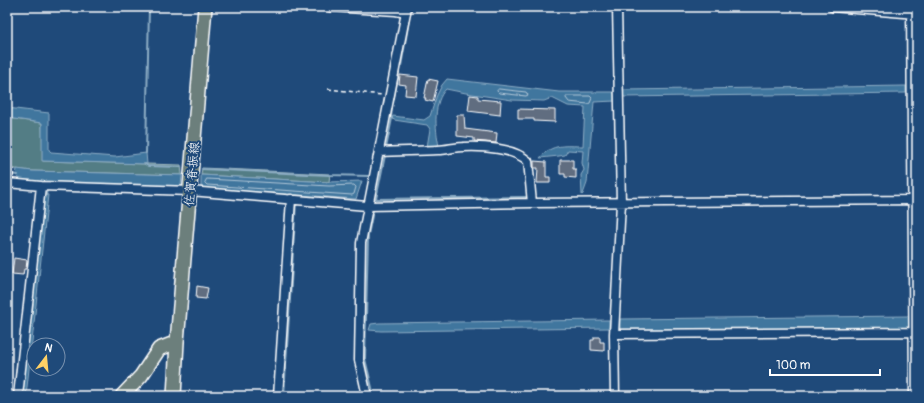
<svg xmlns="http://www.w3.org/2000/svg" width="924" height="403" viewBox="0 0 924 403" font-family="Pangolin,'Klee One',sans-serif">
<rect width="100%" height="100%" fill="#1f4a7a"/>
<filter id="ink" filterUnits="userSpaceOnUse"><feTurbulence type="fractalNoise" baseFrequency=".025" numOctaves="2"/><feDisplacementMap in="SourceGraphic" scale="8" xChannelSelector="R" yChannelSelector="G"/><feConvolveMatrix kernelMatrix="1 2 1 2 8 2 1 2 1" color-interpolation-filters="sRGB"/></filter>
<g filter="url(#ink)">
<path fill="#527d85" stroke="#a8bec2" d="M7,118l35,5 1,38 138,4 1,10 -150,-4 -25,-3z
M202,168l128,6 -1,8 -128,-7z"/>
<path fill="#41769e" stroke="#8dadc5" d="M447,79l112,13h55l1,9 -21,1 -7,81 -4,11 -1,1 -1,-20 3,-5 -2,-7 1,-12 -15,-1 -3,5 -6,1 -19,2c12,-15 26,-12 43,-12l2,-39 -17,-1 -16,-8 -8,3 -32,-1 -46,-7 -20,-4c-13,13 -11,39 -7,57l-12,1 3,-18 -3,-4 -33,-5 -2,-2 1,-2 31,4 6,-4 7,-21 5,-10z
M906,86v7l-283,4v-7z
M7,108l42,5v37l2,2 64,5 31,-4 1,11 -105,-3v-38l-35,-5z
M17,169l15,2 150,4 -1,11 -143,-4 -18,-2 -4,-5z
M201,175l128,7 33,-1 -6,18 -155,-11z
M44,194l4,1 -22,201h-4z
M909,316v10l-4,2 -282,2 -3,-2v-9z
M609,320v8l-228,3 -12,-1 2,-6 8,-1z"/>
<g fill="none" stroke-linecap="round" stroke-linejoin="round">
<path stroke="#b3c8d8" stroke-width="1" d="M499,89l27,3 2,3 -2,1 -27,-3 -2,-2z
M568,96h22l2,2 -2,5 -2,1 -19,-2 -3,-4z
M207,179l122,7 25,-1 2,2 -2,7 -2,1 -145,-10 -2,-2z"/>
<path stroke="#8dadc5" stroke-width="2" d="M401,7h1
M401,66l8,-45
M393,103l6,-31
M386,148l6,-30 -1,-1 1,-8
M146,153l3,-146
M385,155l-9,44 150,-2
M145,164l3,2 33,1
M202,169l127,6 40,1
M7,174l11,1
M46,195l1,-6
M373,211l-5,24 -3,124 9,37
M284,396l12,-194"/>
</g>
<path fill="#606d80" stroke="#fff" d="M400,75l18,2 -2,19 -11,-1 1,-10 -7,-1z
M428,79l10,2 -5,21 -8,-2 1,-2h-2z
M470,95l8,1v3l23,2 -1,14 -32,-4z
M518,109l37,1v12l-21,-1v-2h-16z
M457,115h7l1,14 32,4 -1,10 -22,-2v-3l-17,-2z
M560,160h13v9h3v9l-11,-1v-3h-5z
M534,161l12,1v15h4v6h-13l1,-15h-4z
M14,258l13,2 -1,9h-2l-1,6 -11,-1z
M197,286l11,2 -2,11 -10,-1z
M594,337h6v5h4v9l-13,-1v-10h3z"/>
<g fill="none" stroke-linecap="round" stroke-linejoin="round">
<g stroke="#fff" stroke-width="11">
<path id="minor" d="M330,7l66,4 10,2
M832,7l84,7
M911,7l3,389
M379,152c20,-1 39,-1 59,-2 8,0 17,-3 25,-3 19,-1 51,1 65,14l4,42
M7,183l34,3 149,5 177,15 165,-3 385,-3
M614,334l300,-2
M18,396l23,-210
M278,396l13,-197
M367,396l-8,-36 2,-117 46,-236
M615,396l-1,-62 7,-131 -4,-196"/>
</g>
<g stroke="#fff" stroke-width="16">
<path id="primary" d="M122,396l19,-20 18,-27 18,-7
M174,396l3,-54 28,-335"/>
</g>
<path stroke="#fff" stroke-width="1.5" stroke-dasharray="4 3" stroke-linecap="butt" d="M328,89l54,6
M13,177l1,-8"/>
<use href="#minor" stroke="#1f4a7a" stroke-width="8"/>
<use href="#primary" stroke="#6c7f7c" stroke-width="13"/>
</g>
</g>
<g text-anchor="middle" stroke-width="4" stroke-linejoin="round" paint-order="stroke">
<g font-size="13" fill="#fff" stroke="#1f4a7a">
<text transform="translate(191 174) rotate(-85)" y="5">佐賀脊振線</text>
</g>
</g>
<rect width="924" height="403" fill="none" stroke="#1f4a7a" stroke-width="24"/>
<rect x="12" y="12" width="900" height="379" fill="none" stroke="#fff" stroke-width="1.5" filter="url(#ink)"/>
<g transform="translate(46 357) rotate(16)"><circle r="19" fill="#1f4a7a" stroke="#7992af"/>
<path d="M0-3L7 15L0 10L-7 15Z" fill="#ffd166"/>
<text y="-6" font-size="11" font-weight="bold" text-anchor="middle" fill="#ffffff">N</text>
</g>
<path d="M770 369v6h110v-6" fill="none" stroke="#ffffff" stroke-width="2"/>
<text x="776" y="369" font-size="12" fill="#ffffff" stroke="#1f4a7a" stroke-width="3" paint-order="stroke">100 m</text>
</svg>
